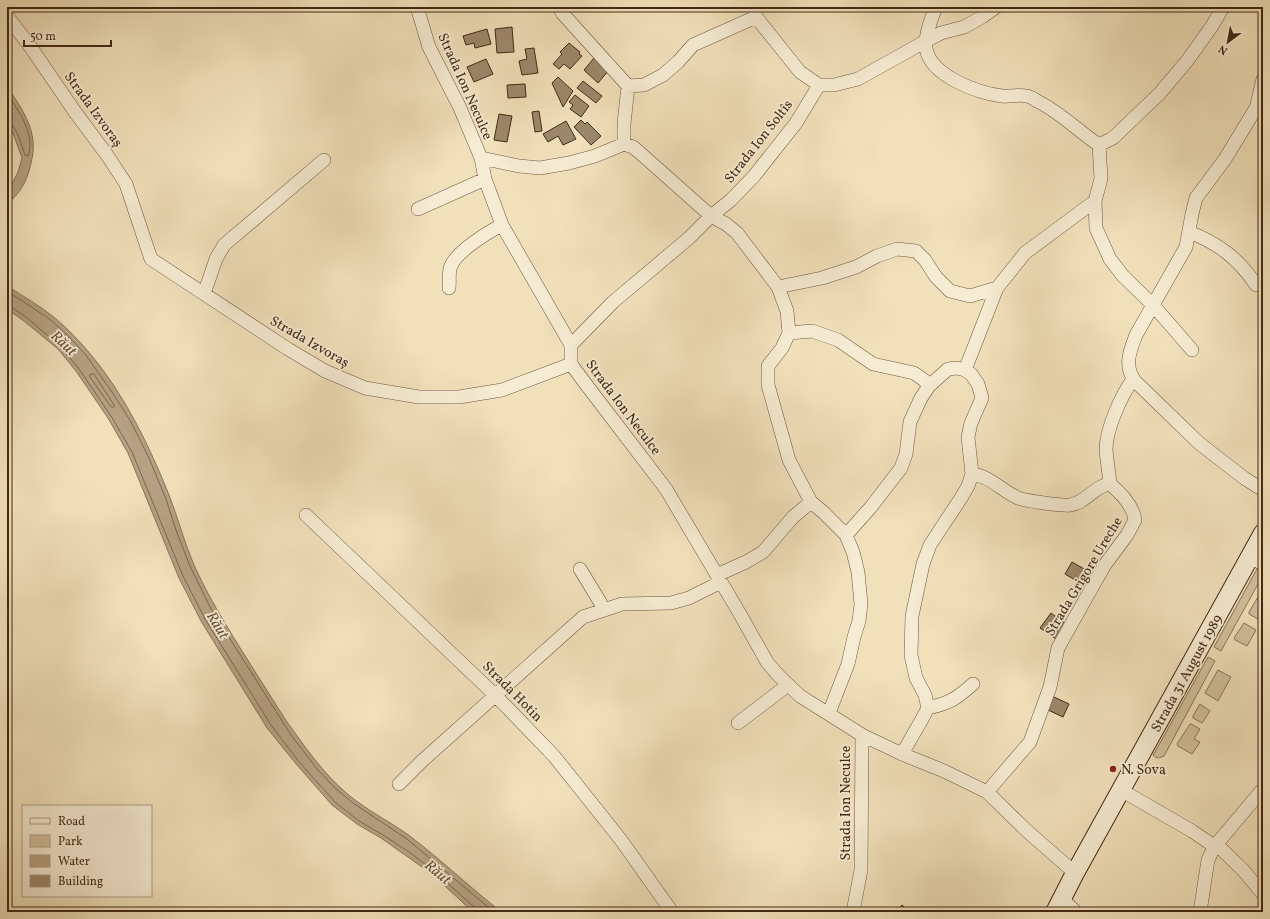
<svg xmlns="http://www.w3.org/2000/svg" width="1270" height="919" viewBox="0 0 1270 919" font-family="Vollkorn,serif">
<rect width="100%" height="100%" fill="#f1e1bb"/>
<filter id="stains"><feTurbulence type="fractalNoise" baseFrequency=".005" numOctaves="4"/><feColorMatrix values="0 0 0 0 .2 0 0 0 0 .09 0 0 0 0 .02 0 0 0 .5 -.17"/></filter>
<radialGradient id="worn" r=".72"><stop offset=".6" stop-color="#630" stop-opacity="0"/><stop offset="1" stop-color="#630" stop-opacity=".3"/></radialGradient>
<path fill="#d3c29f" stroke="#8b755a" d="M1257,569l6,2v4l-42,76 -7,-4z
M1258,597l5,3v15l-3,5 -11,-6v-2z
M1244,623l12,7 -9,16 -12,-6 -1,-2z
M1208,657l7,4 -51,95c-4,2 -7,3 -11,-1l2,-3z
M1218,670l13,7 -13,24 -13,-8z
M1200,704l10,7 -8,12 -9,-5v-2z
M1190,724h1l9,5 -6,10 6,3 -8,12 -14,-8 -1,-2z"/>
<path fill="#b6a283" stroke="#887157" d="M7,87c17,24 32,46 24,76 -2,9 -5,18 -10,26 -4,6 -10,11 -14,16v-16l5,-5 6,-12 4,-14 -9,-25 -6,-10z
M7,286c16,10 33,20 48,32 54,46 88,112 114,177 9,23 15,47 25,70 18,40 42,76 65,113 12,18 23,38 36,55 17,24 36,49 60,67 17,13 37,23 55,36 31,24 60,51 91,76h-28l-41,-38 -51,-36 -24,-14 -25,-19 -35,-40 -30,-37 -66,-107 -22,-43 -51,-125 -20,-35 -32,-47 -18,-22 -34,-28 -17,-12z"/>
<g fill="none" stroke-linecap="round" stroke-linejoin="round">
<path stroke="#7c654c" stroke-width="1" d="M7,94c12,17 29,41 21,62l-3,-1c-3,-8 -9,-32 -18,-33
M7,291l44,29 20,19 14,15 27,38 18,28 19,38 17,41 11,34 13,33 21,43 80,126 26,34 18,19 18,15 54,36 87,73
M7,306l4,1 15,10 35,30 18,22 32,47 21,36 51,124 22,43 66,106 29,38 35,39 24,19 24,14 26,17 25,19 40,36 1,5
M91,374h3l20,31v2h-3l-21,-30z"/>
</g>
<path fill="#9d886b" stroke="#432815" d="M512,27l2,25 -17,1 -2,-24z
M487,29l4,15 -16,4 -1,-5 -8,2 -3,-9z
M569,43l11,9 -1,2 3,2 -12,13 -6,-5 -5,5 -6,-5 9,-10 -2,-2z
M534,48l4,25 -16,2 -3,-14 8,-2 -2,-10z
M594,58l15,12 -11,13 -14,-13z
M486,59l7,15 -19,8 -7,-15z
M558,77l15,14 -10,16 -11,-24z
M583,81l19,15 -6,7 -19,-15z
M525,84l1,13 -18,1 -1,-13z
M575,95l14,11 -8,11 -11,-8 3,-4 -4,-3z
M539,111l3,20 -7,1 -3,-20z
M499,114l13,2 -5,26 -13,-2z
M581,120l4,4 2,-2 14,14 -10,9 -17,-18z
M566,121l10,18 -13,6 -5,-9 -10,6 -5,-8z
M1072,562l23,13 -8,12 -22,-13z
M1051,613l15,11 -10,15 -16,-11z
M1052,696l17,8 -6,13 -17,-8z
M902,905l8,7h-14z"/>
<g fill="none" stroke-linecap="round" stroke-linejoin="round">
<g stroke="#6e563e" stroke-width="14">
<path id="minor" d="M417,7l12,40 31,61 21,50 4,21 17,46 69,120v19l14,19 81,106 74,125 27,48 11,13 22,21 62,39 40,19 42,17 43,21 40,39 48,42
M559,7l4,7 65,72 -4,38v20
M754,7l2,10 44,55 19,13
M936,7c-5,12 -11,27 -10,41 4,28 52,45 76,48 8,1 17,-2 24,0 4,0 8,3 11,5 23,11 41,30 62,44l14,-7 47,-45 27,-32 25,-35 11,-19
M7,16l25,33 43,63 32,43 19,29 25,75 137,90 37,22 40,17 54,9h40l43,-7 69,-26
M1263,79l-7,29 -31,51 -29,39 -4,16 -6,33 -50,88c-5,13 -12,29 -3,43 1,3 4,5 6,7l60,58 45,35 19,12
M628,86l16,-1 19,-10 15,-13 15,-17 63,-28
M1099,145l2,34 -6,22 1,27 14,31 13,17 30,29 39,45
M481,158l38,8 21,2 29,-5 26,-7 29,-12 9,3 6,5 72,64 15,8 11,9 41,54 9,24 2,22 -7,15 -14,18v19l21,75 22,42 12,10 23,23 7,17 5,20 3,32 -2,17 -5,16 -6,27 -19,49
M418,209l67,-30
M1189,232c29,11 50,27 67,53
M778,287l44,-9 34,-11 21,-11 20,-7 19,2 9,9 11,17 14,14 20,5 27,-8
M449,288c1,-6 -1,-16 2,-22 5,-14 37,-34 51,-41
M204,294l12,-35 8,-14 100,-85
M789,333l23,-2 26,9 35,24 41,9 10,7 5,6
M571,345l42,-43 76,-64 22,-22 20,-16 23,-24 42,-53 23,-38h15l24,-6 68,-38 15,-8 23,-6 18,-10 14,-10
M972,474c18,2 30,17 46,24 7,3 45,8 52,7 16,-2 25,-20 40,-21 11,9 23,22 25,36l-8,15 -23,31 -46,82 -8,39 -20,55 -43,50
M1110,484c-1,-11 -3,-23 -4,-34 0,-21 15,-54 27,-71
M306,515l189,180 59,61 67,84 51,72
M846,535l25,-28 30,-39 5,-14 4,-32 11,-24 8,-12 19,-17 9,-1 8,2 32,-82 28,-35 70,-52
M1250,557l13,7
M580,569l20,33 3,8
M717,575l29,-13 17,-10 30,-35 18,-15
M928,708l-3,-13 -9,-17 -5,-23 1,-39 11,-52 7,-19 31,-47 7,-12 4,-12 -4,-37 3,-14 11,-25 -4,-14 -7,-10 -6,-4
M738,723l50,-38
M902,754l19,-33 7,-13c22,-5 28,-9 45,-24
M399,784l23,-23 161,-144 39,-13 49,-1 18,-5 32,-16
M1121,790l71,41 19,13 3,3
M1216,844l27,26 20,24
M1063,900l13,12
M853,912l8,-42 1,-135
M1200,912l8,-52 6,-13 49,-58"/>
</g>
<g stroke="#432815" stroke-width="20">
<path id="secondary" d="M1055,912l20,-39 188,-340"/>
</g>
<use href="#minor" stroke="#f6ecd3" stroke-width="13"/>
<use href="#secondary" stroke="#f6ecd3" stroke-width="18"/>
</g>
<circle fill="#8f2418" stroke="#f6ecd3" stroke-width="1.5" cx="1113" cy="769" r="4"/>
<g text-anchor="middle" stroke-width="3.5" stroke-linejoin="round" paint-order="stroke">
<g font-size="14" fill="#432815" stroke="#f6ecd3">
<text transform="translate(466 86) rotate(66)" y="5">Strada Ion Neculce</text>
<text transform="translate(94 109) rotate(54)" y="5">Strada Izvoraș</text>
<text transform="translate(758 141) rotate(-52)" y="5">Strada Ion Soltîs</text>
<text transform="translate(310 341) rotate(30)" y="5">Strada Izvoraș</text>
<text transform="translate(624 407) rotate(53)" y="5">Strada Ion Neculce</text>
<text transform="translate(1083 576) rotate(-59)" y="5">Strada Grigore Ureche</text>
<text transform="translate(1186 673) rotate(-61)" y="5">Strada 31 August 1989</text>
<text transform="translate(513 691) rotate(45)" y="5">Strada Hotin</text>
<text transform="translate(845 803) rotate(-90)" y="5">Strada Ion Neculce</text>
</g>
<g font-size="14" fill="#432815" stroke="#f6ecd3" text-anchor="start">
<text x="1121" y="774">N. Sova</text>
</g>
<g font-size="15" font-style="italic" fill="#664d36" stroke="#f6ecd3">
<text transform="translate(64 343) rotate(43)" y="5">Răut</text>
<text transform="translate(218 625) rotate(59)" y="5">Răut</text>
<text transform="translate(438 872) rotate(40)" y="5">Răut</text>
</g>
</g>
<rect width="1270" height="919" fill="none" stroke="#f1e1bb" stroke-width="24"/>
<rect x="8" y="8" width="1254" height="903" fill="none" stroke="#432815" stroke-width="2"/>
<rect x="12" y="12" width="1246" height="895" fill="none" stroke="#432815"/>
<rect x="22" y="805" width="130" height="92" fill="#f6ecd3" stroke="#ae9e87"/>
<rect x="30" y="818" width="20" height="6" fill="#f6ecd3" stroke="#ae9e87"/>
<text x="58" y="825" font-size="12" fill="#432815">Road</text>
<rect x="30" y="835" width="20" height="12" fill="#d3c29f" stroke="#ae9e87"/>
<text x="58" y="845" font-size="12" fill="#432815">Park</text>
<rect x="30" y="855" width="20" height="12" fill="#b6a283" stroke="#ae9e87"/>
<text x="58" y="865" font-size="12" fill="#432815">Water</text>
<rect x="30" y="875" width="20" height="12" fill="#9d886b" stroke="#ae9e87"/>
<text x="58" y="885" font-size="12" fill="#432815">Building</text>
<g transform="translate(1228 42) rotate(212)" stroke="#f6ecd3" stroke-width="3" paint-order="stroke">
<path d="M0-3L7 15L0 10L-7 15Z" fill="#432815"/>
<text y="-6" font-size="11" font-weight="bold" text-anchor="middle" fill="#432815">N</text>
</g>
<path d="M24 40v6h87v-6" fill="none" stroke="#432815" stroke-width="2"/>
<text x="30" y="40" font-size="12" fill="#432815" stroke="#f6ecd3" stroke-width="3" paint-order="stroke">50 m</text>
<rect width="100%" height="100%" filter="url(#stains)"/>
<rect width="100%" height="100%" fill="url(#worn)"/>
</svg>
